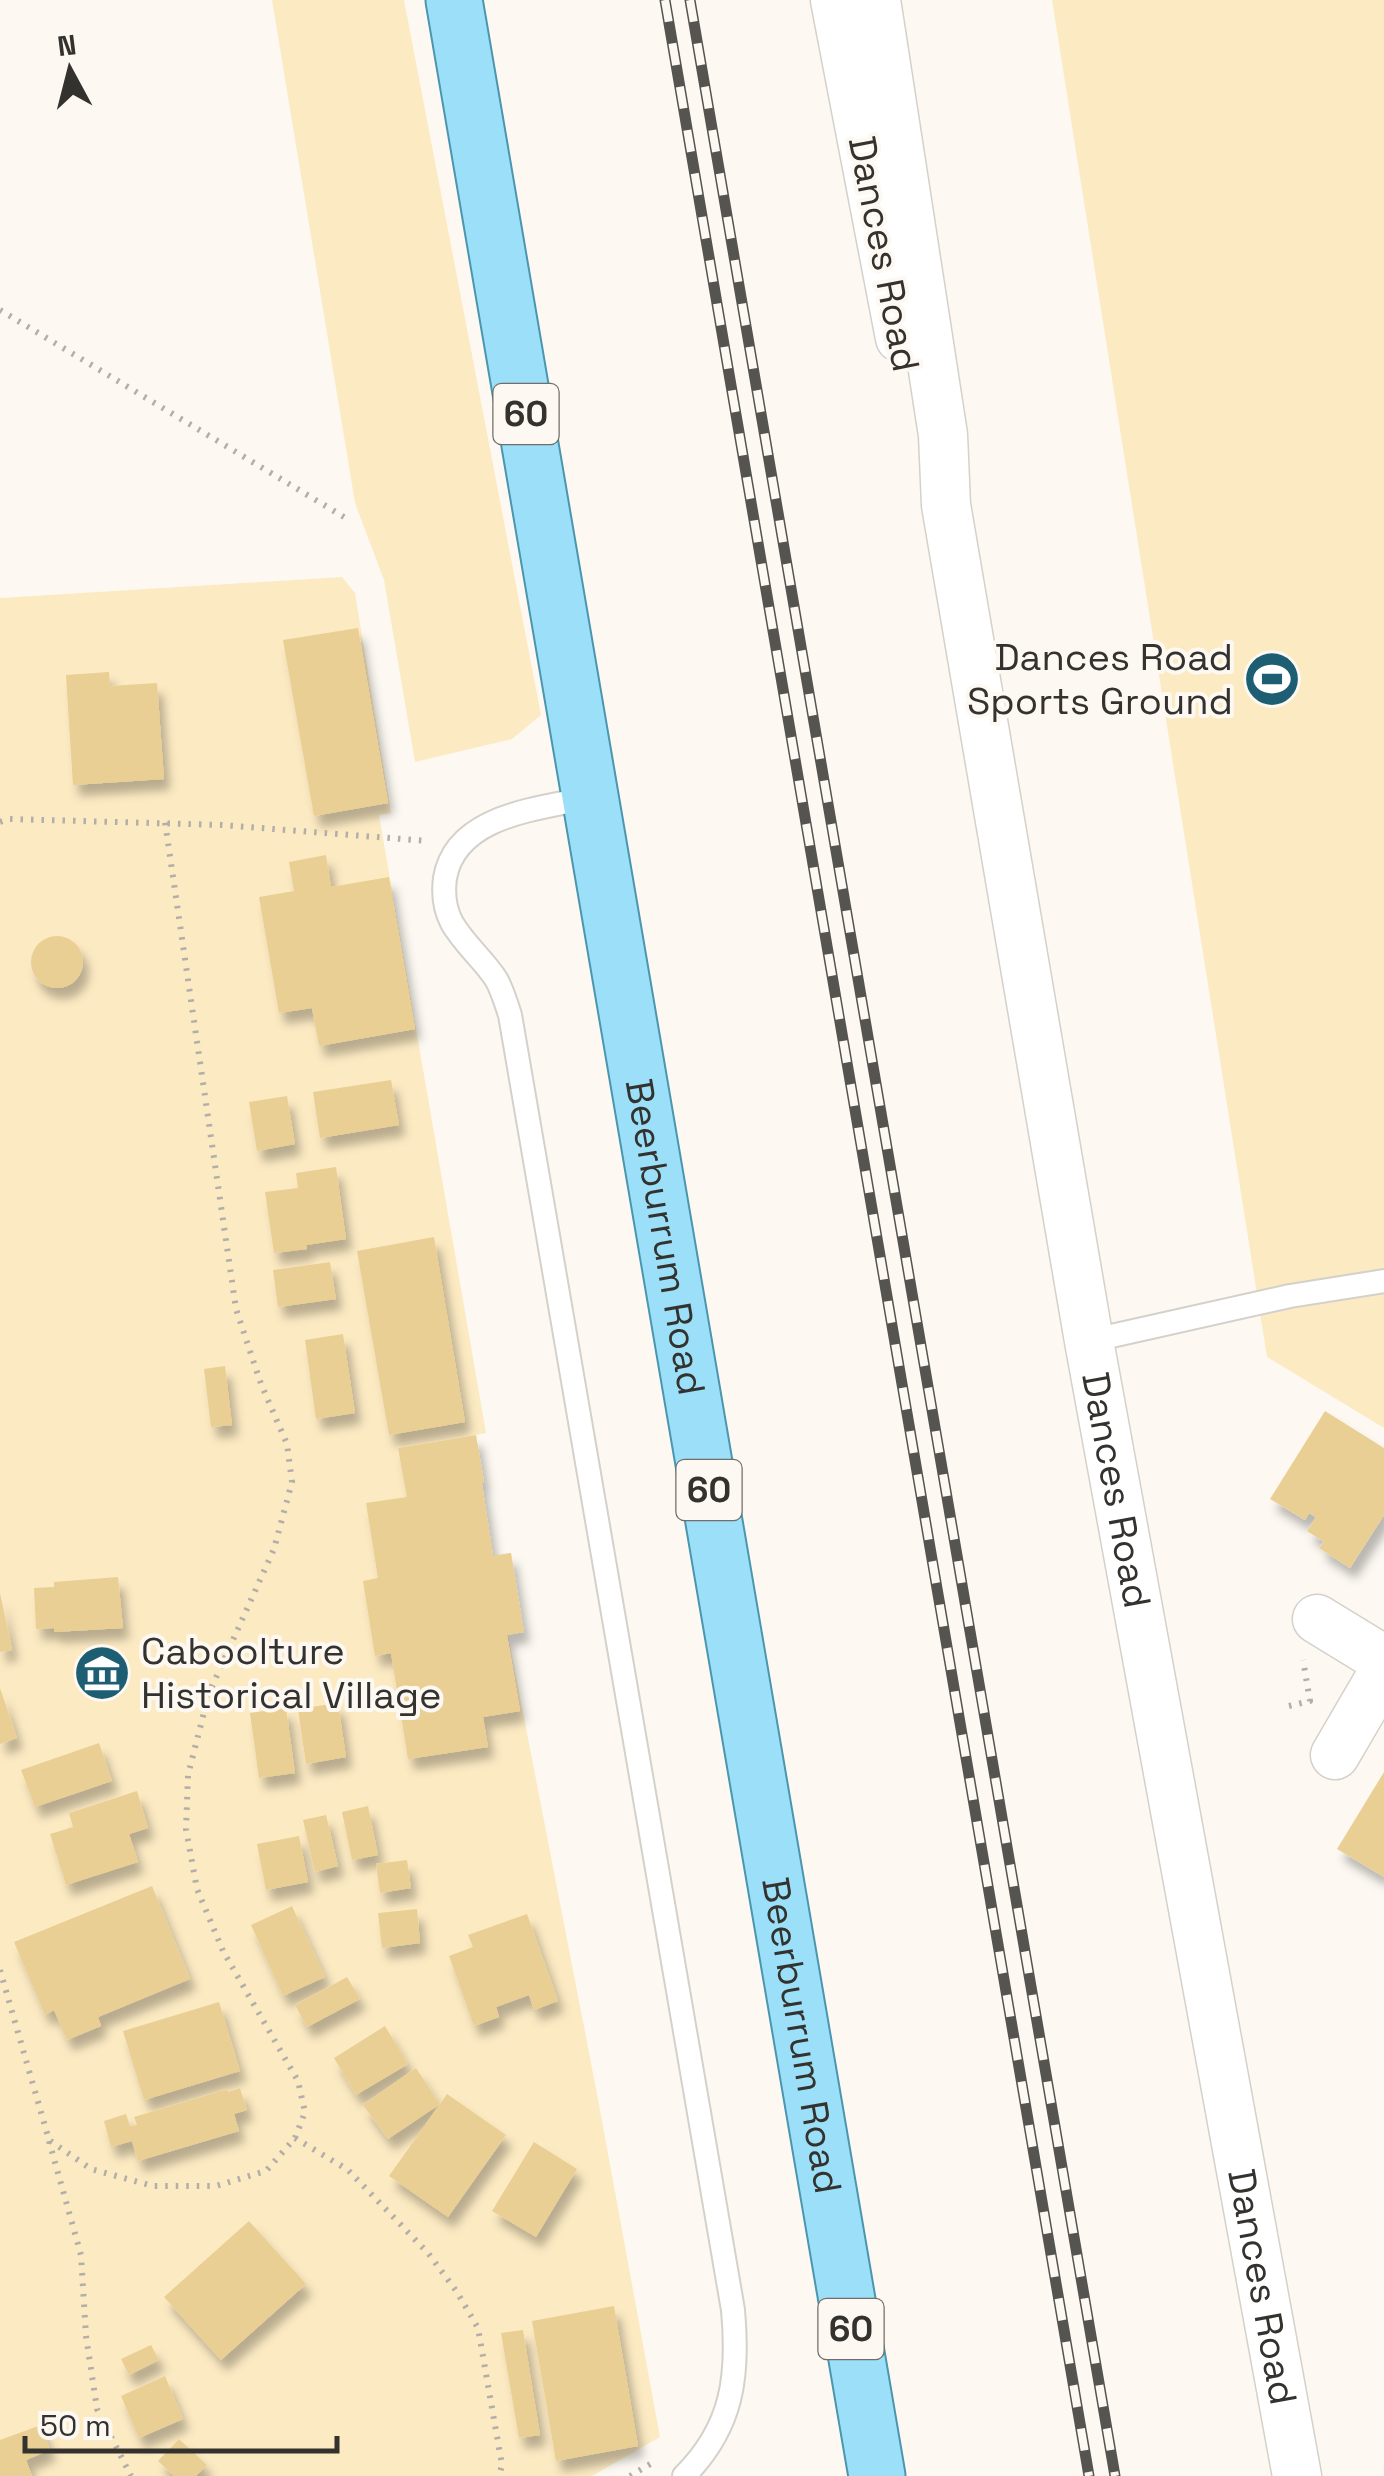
<svg xmlns="http://www.w3.org/2000/svg" width="1384" height="2476" viewBox="0 0 1384 2476" font-family="'Space Grotesk',sans-serif">
<defs>
<filter id="shadow"><feDropShadow dx="6" dy="11" stdDeviation="5" flood-color="#0004"/></filter>
</defs>
<rect width="100%" height="100%" fill="#fdf9f2"/>
<path fill="#fceac2" d="M272,0h132l137,715 -29,24 -97,23 -31,-182 -29,-77z
M1052,0h332v1428l-117,-71z
M342,577l13,16 36,220 -12,2 107,618 -10,2 8,47 -6,3 4,-1 11,71 18,-2 13,79 -16,3 90,464 62,338 -68,39h-592v-1878z"/>
<path fill="#eacf95" filter="url(#shadow)" d="M358,628l30,175 -74,13 -31,-176z
M109,672l1,14 47,-3 7,96 -91,6 -7,-110z
M326,855l5,32 58,-10 26,152 -96,17 -7,-38 -33,5 -20,-116 35,-6 -5,-29z
M31 962a26 26 0 1 1 52 0a26 26 0 1 1-52 0Z
M391,1080l8,45 -79,13 -7,-46z
M287,1096l8,48 -38,7 -8,-49z
M336,1167l10,72 -40,6 1,4 -33,4 -9,-61 33,-4 -2,-15z
M434,1237l31,185 -76,13 -32,-184z
M330,1262l6,37 -58,8 -5,-37z
M343,1334l12,79 -39,6 -11,-79z
M225,1366l7,59 -21,2 -7,-58z
M1325,1411l59,37v67l-34,53 -31,-20 5,-6 -17,-11 9,-14 -7,-4 -4,7 -35,-21z
M476,1435l8,47 -6,3 4,-1 11,72 18,-3 13,79 -17,3 13,76 -37,6 5,30 -80,12 -17,-106 -16,3 -12,-75 15,-3 -12,-75 41,-6 -9,-49z
M118,1577l5,51 -69,4v-4l-18,1 -2,-41 20,-1v-5z
M0,1593l12,57 -12,2z
M0,1688l17,50 -17,6z
M338,1703l8,54 -40,7 -8,-55z
M286,1708l9,65 -36,5 -9,-65z
M99,1743l13,38 -77,26 -14,-37z
M1384,1772v105l-47,-28z
M137,1791l11,37 -19,6 9,28 -72,23 -16,-51 23,-7 -4,-14z
M368,1806l10,49 -26,5 -10,-48z
M326,1815l12,51 -23,6 -12,-52z
M299,1836l9,46 -42,8 -9,-46z
M407,1860l4,28 -31,5 -4,-29z
M152,1886l38,93 -92,38 3,9 -34,14 -13,-30 -9,5 -31,-73z
M292,1906l33,71 -42,19 -32,-71z
M417,1909l3,34 -38,5 -4,-35z
M527,1914l31,87 -24,9 -5,-15 -33,12 3,10 -25,9 -25,-70 24,-9 -5,-12z
M347,1977l13,22 -53,28 -12,-22z
M219,2002l21,69 -96,29 -21,-69z
M385,2026l23,38 -52,31 -22,-37z
M416,2068l24,36 -52,35 -25,-34z
M240,2088l7,22 -13,4 5,17 -101,30 -6,-20 -21,6 -7,-26 22,-7 4,12 7,-1 -3,-8 93,-28 1,3z
M447,2094l59,41 -58,82 -59,-41z
M534,2142l43,27 -41,68 -44,-26z
M249,2221l57,63 -85,76 -57,-63z
M614,2306l24,140 -82,15 -24,-140z
M523,2330l17,105 -21,3 -18,-105z
M151,2345l8,15 -30,15 -8,-16z
M165,2376l18,43 -44,19 -18,-42z
M41,2425l9,25 -24,10 6,16h-32v-36z
M179,2439l28,26 -11,11h-22l-16,-15z"/>
<g fill="none" stroke-linecap="round" stroke-linejoin="round">
<g stroke="#d4d1ca" stroke-width="26">
<path id="lane" d="M592,797c-52,12 -136,17 -147,81 -2,15 0,32 7,45 12,21 31,36 44,56 6,10 10,24 14,36l223,1295c6,66 0,117 -49,166
M1089,1341l201,-45 94,-15"/>
</g>
<g stroke="#d4d1ca" stroke-width="51">
<g id="street">
<path d="M835,0l65,338"/>
<path id="s1" d="M876,0l67,435 3,70 143,836 208,1135"/>
<path d="M1317,1619l67,41"/>
<path d="M1335,1755l49,-84"/>
</g>
</g>
<g stroke="#4b96ae" stroke-width="59">
<g id="primary">
<path id="s2" d="M454,0l423,2476"/>
</g>
</g>
<path stroke="#b2afa9" stroke-width="6" stroke-dasharray="2.5 8" stroke-linecap="butt" d="M0,310l344,207
M0,822l9,-3 213,6 206,16
M1289,1706l21,-5 -7,-41
M0,1970l49,170 42,29 62,17h63l50,-15 29,-33 10,-26 -7,-31 -75,-130 -26,-62 -11,-60 2,-54 21,-82 65,-144 18,-67 -5,-38 -26,-60 -25,-75 -71,-487
M295,2138l53,32 80,83 29,39 21,36 24,137 -3,11
M49,2141l32,114 5,81 11,73 34,67
M630,2476l27,-16"/>
<use href="#lane" stroke="#fff" stroke-width="22"/>
<use href="#street" stroke="#fff" stroke-width="48"/>
<use href="#primary" stroke="#9be0f8" stroke-width="55"/>
<g stroke="#555450" stroke-width="11">
<path id="rail" d="M665,0l424,2476
M690,0l425,2476"/>
</g>
<use href="#rail" stroke="#fdf9f2" stroke-width="8" stroke-dasharray="22" stroke-linecap="butt"/>
</g>
<defs>
<g id="stadium-disc" transform="scale(2.875)"><circle r="9.5" fill="#1e5e73" stroke="#fdf9f2"/><path d="M0-5a6.5 5 0 1 0 0 10a6.5 5 0 1 0 0-10ZM-3.5-1.8h7v3.6h-7Z" fill="#fff"/></g>
<g id="museum-disc" transform="scale(2.875)"><circle r="9.5" fill="#1e5e73" stroke="#fdf9f2"/><path d="M0-6L6-3V-2H-6V-3ZM-5-1h2V3h-2ZM-1-1h2V3h-2ZM3-1h2V3H3ZM-6 4H6V6H-6Z" fill="#fff"/></g>
</defs>
<g fill-rule="evenodd">
<use href="#stadium-disc" x="1272" y="679"/>
<use href="#museum-disc" x="102" y="1673"/>
</g>
<g text-anchor="middle" stroke-width="8" stroke-linejoin="round" paint-order="stroke">
<g fill="#fdf9f2" stroke="#706e6a" stroke-width="2.5">
<rect x="493.5" y="384" width="65" height="60" rx="8"/>
<rect x="676.5" y="1460" width="65" height="60" rx="8"/>
<rect x="818.5" y="2299" width="65" height="60" rx="8"/>
</g>
<g font-size="35" font-weight="bold" fill="#33322f">
<text x="526" y="426">60</text>
<text x="709" y="1502">60</text>
<text x="851" y="2341">60</text>
</g>
<g font-size="38" fill="#33322f" stroke="#fdf9f2">
<text transform="translate(884 254) rotate(79)" y="13">Dances Road</text>
<text dy="13" stroke="none"><textPath href="#s2" startOffset="1255">Beerburrum Road</textPath></text>
<text dy="13" stroke="none"><textPath href="#s1" startOffset="1510">Dances Road</textPath></text>
<text dy="13" stroke="none"><textPath href="#s2" startOffset="2065">Beerburrum Road</textPath></text>
<text dy="13" stroke="none"><textPath href="#s1" startOffset="2320">Dances Road</textPath></text>
</g>
<g font-size="38" fill="#33322f" stroke="#fdf9f2" text-anchor="end">
<text x="1233" y="670">Dances Road<tspan x="1233" dy="44">Sports Ground</tspan></text>
<text x="141" y="1664" text-anchor="start">Caboolture<tspan x="141" dy="44">Historical Village</tspan></text>
</g>
</g>
<g transform="translate(70 70) rotate(353)" stroke="#fdf9f2" stroke-width="8" paint-order="stroke">
<path d="M0-8L18 38L0 25L-18 38Z" fill="#33322f"/>
<text y="-15" font-size="28" font-weight="bold" text-anchor="middle" fill="#33322f">N</text>
</g>
<path d="M25 2436v15h312v-15" fill="none" stroke="#33322f" stroke-width="5"/>
<text x="40" y="2436" font-size="30" fill="#33322f" stroke="#fdf9f2" stroke-width="8" paint-order="stroke">50 m</text>
</svg>
